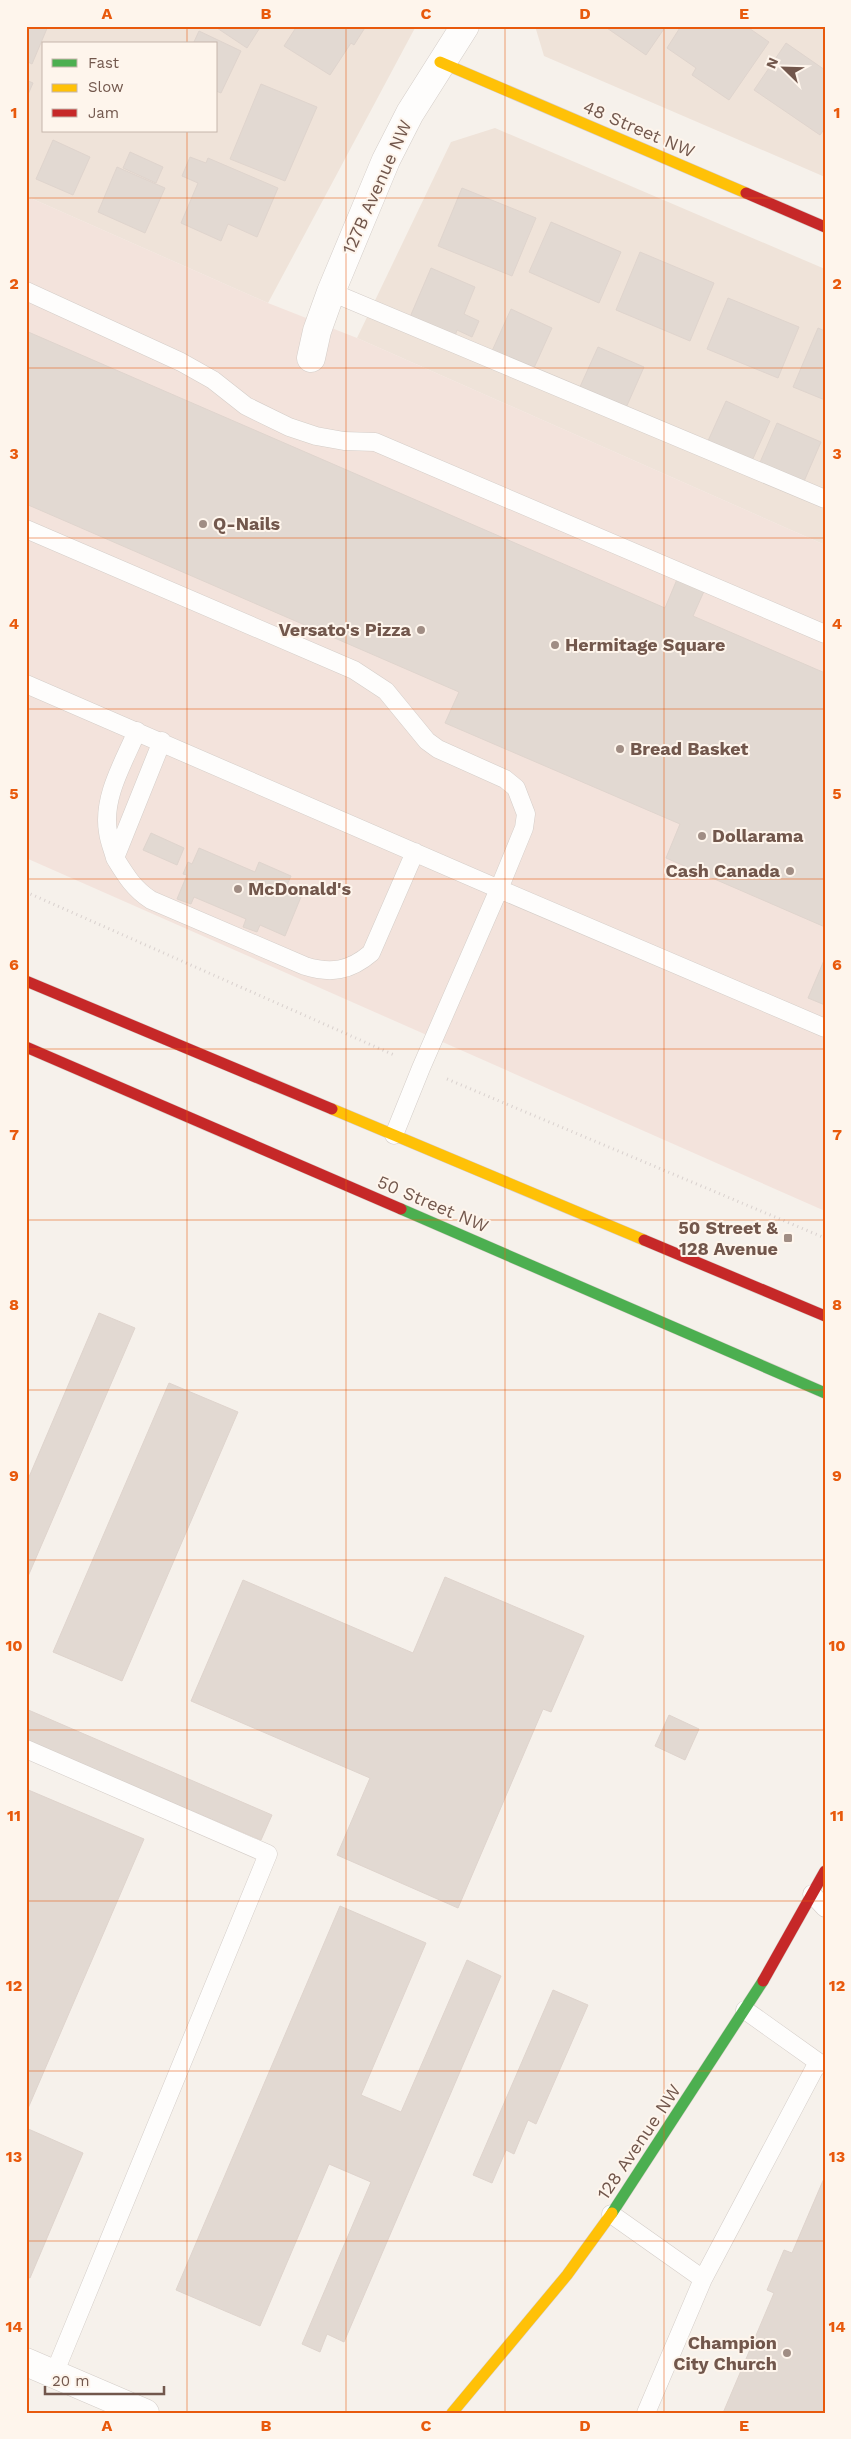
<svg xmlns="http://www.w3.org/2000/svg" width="851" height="2439" viewBox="0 0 851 2439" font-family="'Work Sans',sans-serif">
<rect width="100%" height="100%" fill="#f6f1eb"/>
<path fill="#efe3d9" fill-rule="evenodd" d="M26,26h390l-148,277 -242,-107zM44,44h172v87h-172z
M535,26h290v151l-281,-121z
M495,128l330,141v276l-468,-207 94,-196z"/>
<path fill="#f3e3dc" d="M26,196l242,107 89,35 468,207v666l-799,-353z"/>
<path fill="#e2d9d2" stroke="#dfd4cd" d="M26,26h22l-16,38 -6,-3z
M214,26h47l-14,22z
M297,26h69l-12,19 -3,-2 -21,32 -46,-29z
M604,26h62l-20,29z
M681,26h65l23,16 -40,58 -37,-25 4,-7 -29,-20z
M199,31l42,20 -20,42 -5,-2v-47h-23z
M786,43l39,27v58l-5,7 -66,-45z
M26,80l7,3 -7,16z
M261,84l56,23 -32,74 -55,-22z
M53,140l37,17 -17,38 -37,-16z
M130,152l33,15 -7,16 -33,-15z
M190,157l16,6 2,-5 70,30 -21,49 -29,-13 -7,17 -40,-18 17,-40 -16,-7z
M117,167l48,21 -20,45 -47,-21z
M462,188l74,30 -24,58 -74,-30z
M551,222l70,30 -22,51 -70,-31z
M640,252l74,31 -24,58 -74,-31z
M431,268l44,19 -11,27 15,7 -7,16 -15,-7 -2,6 -45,-19z
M728,298l71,29 -21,51 -71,-29z
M511,309l41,19 -19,42 -41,-19z
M818,328l7,3v69l-32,-13z
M26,331l639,277 13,-31 27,12 -12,27 132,57v254l-159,-69 14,-34 -235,-101 14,-31 -433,-188z
M598,347l46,20 -19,43 -46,-21z
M726,401l44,20 -19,42 -44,-20z
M777,423l44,19 -19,44 -44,-19z
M151,833l33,15 -7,17 -34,-15z
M199,848l56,24 4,-10 32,14 -4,9 16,7 -18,44 -25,-11 -3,7 -14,-5 3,-8 -52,-22 -3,7 -14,-5 10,-24 -4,-1 5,-12 4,2z
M825,958v47l-17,-7z
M99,1313l36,15 -109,253v-97z
M169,1383l69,29 -116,269 -69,-29z
M445,1577l139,59 -33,76 -8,-3 -85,199 -121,-53 33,-77 -179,-77 52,-121 170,73z
M26,1709l246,106 -11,25 -235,-100z
M669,1715l30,14 -14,31 -30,-14z
M26,1789l118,50 -118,274z
M340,1906l86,37 -65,152 40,17 66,-152 34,16 -157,366 -17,-8 -7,18 -18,-8 69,-162 -42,-18 -69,162 -84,-36z
M553,1990l35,15 -52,119 -8,-4 -14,34 -8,-4 -14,33 -19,-8z
M26,2128l57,25 -53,125 -4,-2z
M825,2176v237h-102l51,-120 -7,-3 17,-40 8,3z"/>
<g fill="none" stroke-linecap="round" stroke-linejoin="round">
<g stroke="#d4cdc8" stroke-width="19">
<path id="lane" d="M26,291l155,71 32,18 33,26 43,21 27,9 28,5 31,1 450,192
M331,292l494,207
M26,529l328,141 32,21 41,50 11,8 67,30 11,9 10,26 -2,14 -25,61 326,139
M26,684l473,205 -78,179 -27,67
M162,741l-47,117c11,18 19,31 36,42l154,66c26,8 45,5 66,-13l44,-101
M115,858c-2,-8 -6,-17 -7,-26 -6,-35 16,-70 29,-101
M26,1749l242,105 -214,520
M812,1894l13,14
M745,2010l73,52
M611,2214l92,65
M646,2413l57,-134 115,-217 7,3"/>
</g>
<g stroke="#d4cdc8" stroke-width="29">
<path id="street" d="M311,358l6,-27 14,-39 55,-132 24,-47 55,-87
M26,2362l119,51"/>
</g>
<g stroke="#d5ccc7" stroke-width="12">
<path id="fast" d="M401,1209l424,184
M612,2213l151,-232"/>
</g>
<g stroke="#d5ccc7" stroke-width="12">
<path id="slow" d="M440,62l306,131
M332,1109l312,131
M452,2413l115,-138 45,-62"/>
</g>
<g stroke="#d5ccc7" stroke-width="12">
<path id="jam" d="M746,193l79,34
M26,981l306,128
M26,1047l375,162
M644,1240l181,76
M763,1981l62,-110"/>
</g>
<path stroke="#d9d1ce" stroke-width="3" stroke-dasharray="1 4" stroke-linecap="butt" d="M26,892l368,163
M447,1079l378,159"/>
<use href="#lane" stroke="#fefdfc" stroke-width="18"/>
<use href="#street" stroke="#fefdfc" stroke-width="28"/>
<use href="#fast" stroke="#4caf50" stroke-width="11"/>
<use href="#slow" stroke="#ffc107" stroke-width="11"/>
<use href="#jam" stroke="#c62828" stroke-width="11"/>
</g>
<path fill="none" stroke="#e8590c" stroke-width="1" stroke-opacity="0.55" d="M187,26v18M346,26v2387M505,26v2387M664,26v2387M187,131v2282M26,198h799M26,368h799M26,538h799M26,709h799M26,879h799M26,1049h799M26,1220h799M26,1390h799M26,1560h799M26,1730h799M26,1901h799M26,2071h799M26,2241h799"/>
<g fill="#a08d84" stroke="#fef5ec" stroke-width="2">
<circle cx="203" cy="524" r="5"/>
<circle cx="421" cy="630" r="5"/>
<circle cx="555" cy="645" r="5"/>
<circle cx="620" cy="749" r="5"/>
<circle cx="702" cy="836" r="5"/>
<circle cx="790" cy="871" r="5"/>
<circle cx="238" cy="889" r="5"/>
<rect x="783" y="1233" width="10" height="10" rx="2.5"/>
<circle cx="787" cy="2353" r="5"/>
</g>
<g text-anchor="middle" stroke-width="4" stroke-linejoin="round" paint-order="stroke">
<g font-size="18" fill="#72574c" stroke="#fef5ec">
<text transform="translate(639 129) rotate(23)" y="6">48 Street NW</text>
<text transform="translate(377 187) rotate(-66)" y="6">127B Avenue NW</text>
<text transform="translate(433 1204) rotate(23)" y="6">50 Street NW</text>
<text transform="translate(639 2142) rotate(-56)" y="6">128 Avenue NW</text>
</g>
<g font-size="18" font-weight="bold" fill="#72574c" stroke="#fef5ec" text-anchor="start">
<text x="213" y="530">Q-Nails</text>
<text x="411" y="636" text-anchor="end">Versato's Pizza</text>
<text x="565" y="651">Hermitage Square</text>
<text x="630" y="755">Bread Basket</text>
<text x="712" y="842">Dollarama</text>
<text x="780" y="877" text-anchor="end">Cash Canada</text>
<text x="248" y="895">McDonald's</text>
<text x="778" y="1234" text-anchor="end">50 Street &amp;<tspan x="778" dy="21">128 Avenue</tspan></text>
<text x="777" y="2349" text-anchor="end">Champion<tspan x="777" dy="21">City Church</tspan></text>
</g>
</g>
<rect width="851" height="2439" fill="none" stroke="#fef5ec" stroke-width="55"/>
<rect x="42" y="42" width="175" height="90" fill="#fef5ec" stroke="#c6b6ac"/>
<rect x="52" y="59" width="25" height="8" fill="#4caf50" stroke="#c6b6ac"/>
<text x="88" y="68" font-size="15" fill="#72574c">Fast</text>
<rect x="52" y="84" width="25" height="8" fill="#ffc107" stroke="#c6b6ac"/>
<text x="88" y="92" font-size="15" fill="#72574c">Slow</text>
<rect x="52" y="109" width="25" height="8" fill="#c62828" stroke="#c6b6ac"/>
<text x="88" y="118" font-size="15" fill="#72574c">Jam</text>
<g transform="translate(784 68) rotate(293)" stroke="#fef5ec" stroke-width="4" paint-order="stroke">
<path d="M0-4L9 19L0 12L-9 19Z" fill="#72574c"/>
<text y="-8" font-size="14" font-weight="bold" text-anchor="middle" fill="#72574c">N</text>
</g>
<path d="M45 2386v8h119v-8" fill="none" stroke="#72574c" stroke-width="2.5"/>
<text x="52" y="2386" font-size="15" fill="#72574c" stroke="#fef5ec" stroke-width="4" paint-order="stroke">20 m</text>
<rect x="28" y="28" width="796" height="2384" fill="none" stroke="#e8590c" stroke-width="2"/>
<g font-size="16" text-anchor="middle" font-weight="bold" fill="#e8590c">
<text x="107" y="19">A</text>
<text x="266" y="19">B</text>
<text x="426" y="19">C</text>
<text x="585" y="19">D</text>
<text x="744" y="19">E</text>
<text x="14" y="118">1</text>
<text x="837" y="118">1</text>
<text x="14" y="289">2</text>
<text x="837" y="289">2</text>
<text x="14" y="459">3</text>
<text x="837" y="459">3</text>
<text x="14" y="629">4</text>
<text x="837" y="629">4</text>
<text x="14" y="799">5</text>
<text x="837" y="799">5</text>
<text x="14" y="970">6</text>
<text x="837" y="970">6</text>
<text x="14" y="1140">7</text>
<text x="837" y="1140">7</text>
<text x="14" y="1310">8</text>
<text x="837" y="1310">8</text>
<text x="14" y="1481">9</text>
<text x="837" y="1481">9</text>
<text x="14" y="1651">10</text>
<text x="837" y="1651">10</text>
<text x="14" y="1821">11</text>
<text x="837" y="1821">11</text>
<text x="14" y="1991">12</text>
<text x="837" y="1991">12</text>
<text x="14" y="2162">13</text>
<text x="837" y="2162">13</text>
<text x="14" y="2332">14</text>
<text x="837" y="2332">14</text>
<text x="107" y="2431">A</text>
<text x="266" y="2431">B</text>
<text x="426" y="2431">C</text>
<text x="585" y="2431">D</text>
<text x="744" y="2431">E</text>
</g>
</svg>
